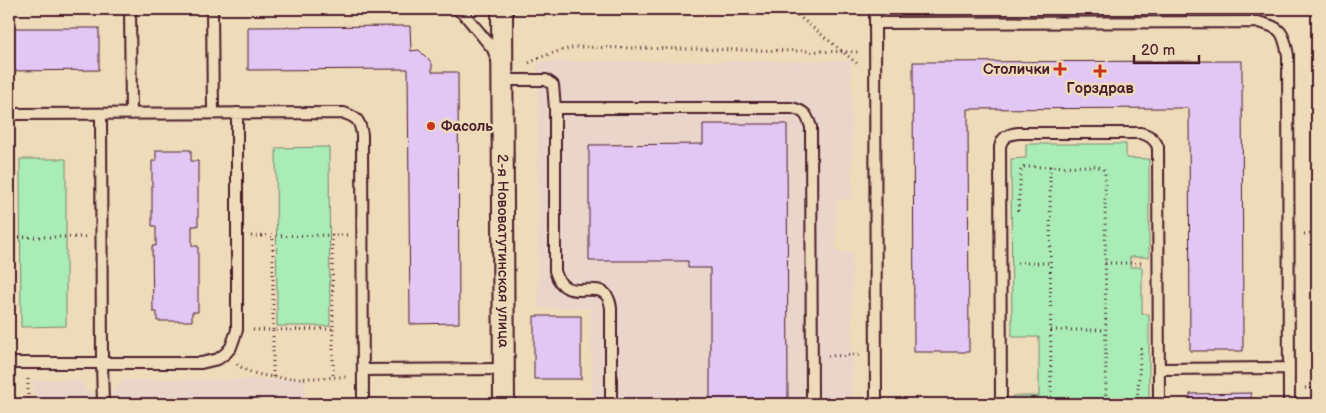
<svg xmlns="http://www.w3.org/2000/svg" width="1326" height="413" viewBox="0 0 1326 413" font-family="'Balsamiq Sans',sans-serif">
<rect width="100%" height="100%" fill="#eedbb9"/>
<filter id="ink" filterUnits="userSpaceOnUse"><feTurbulence type="fractalNoise" baseFrequency=".02" numOctaves="2"/><feDisplacementMap in="SourceGraphic" scale="10" xChannelSelector="R" yChannelSelector="G"/><feConvolveMatrix kernelMatrix="1 2 1 2 8 2 1 2 1" color-interpolation-filters="sRGB"/></filter>
<g filter="url(#ink)">
<path fill="#ead5cb" d="M851,61l1,138 -16,1v52h16v152h-260l-1,-96h-53v-246z
M305,379v25h-271l-1,-24h45l11,14h22l13,-14z"/>
<path fill="#a9ecb6" stroke="#7a8670" d="M1026,144h100v14l23,1v98h-19v10h12v47h7v90h-137v-8h27v-59h-27l-1,-178 15,-1z
M329,147l1,179h-53l-1,-178z
M20,159h46v167l-45,1z"/>
<path fill="#e2c6f4" stroke="#4a1f2b" d="M410,26l1,25 8,-1 13,13v9h26l1,251 -49,1 -2,-255 -160,1v-43z
M9,28h90v42l-90,1z
M1242,61l1,290h-53l-1,-243h-14l-207,1 1,243h-55l-1,-290z
M703,124h84l1,280h-78v-136h-22v-7h-99v-116l114,-1z
M156,150h35v11h7v65h-6v20h6v66h-6v9h-35v-9h-4l-1,-66h4v-20h-4v-65h4z
M534,316h47v63h-47z
M1251,393v11h-61v-10z
M410,403h49v1h-49z"/>
<g fill="none" stroke-linecap="round" stroke-linejoin="round">
<g stroke="#4a1f2b" stroke-width="14">
<path id="service" d="M130,9l1,105
M212,9l1,104
M457,9l8,6 28,34 4,11
M875,9l1,395
M875,23l383,-1c24,6 25,9 30,33l1,349
M503,80h43l7,5 2,23v163c11,40 51,-2 56,37v96
M555,108h237c13,3 15,7 19,19l1,277
M9,114l335,-1c14,5 16,8 18,22l1,269
M101,114l1,249h99l17,-4 8,-6 5,-6 6,-17v-217
M9,363h93l1,41
M1159,369l130,-1
M363,370l141,-1
M1001,404l-1,-257c2,-10 8,-13 18,-14h122c9,2 14,5 18,14l1,257"/>
</g>
<g stroke="#4a1f2b" stroke-width="24">
<g id="minor">
<path id="s1" d="M502,9l2,395"/>
</g>
</g>
<path stroke="#4a1f2b" stroke-width="3" stroke-dasharray="1 4" stroke-linecap="butt" d="M790,9l69,56
M529,63c15,-8 31,-13 48,-16l283,5
M1050,166l1,238
M1018,211l3,-40 3,-4 73,-1 6,3 2,4 1,231
M1304,234h13
M251,236l96,-1
M9,237h77
M1017,263h34
M1105,263h38
M333,329v48
M253,330h20v-94
M1051,330h54
M828,356l33,-1
M237,364c21,20 82,13 110,13
M273,377v-47l60,-1 -1,-94
M28,379v25
M1305,388h12
M1137,404l4,-56"/>
<use href="#service" stroke="#eedbb9" stroke-width="10"/>
<use href="#minor" stroke="#eedbb9" stroke-width="20"/>
</g>
</g>
<g fill="#c8321e" stroke="#eedbb9" stroke-width="2">
<path d="M1057.5 61.5h5v5h5v5h-5v5h-5v-5h-5v-5h5z"/>
<path d="M1097.5 63.5h5v5h5v5h-5v5h-5v-5h-5v-5h5z"/>
<circle cx="431" cy="126" r="5"/>
</g>
<g text-anchor="middle" stroke-width="5" stroke-linejoin="round" paint-order="stroke">
<g font-size="15" font-weight="bold" fill="#4a1f2b" stroke="#eedbb9" text-anchor="end">
<text x="1050" y="74">Столички</text>
<text x="1100" y="93" text-anchor="middle">Горздрав</text>
<text x="441" y="131" text-anchor="start">Фасоль</text>
</g>
<g font-size="15" fill="#4a1f2b" stroke="#eedbb9">
<text dy="5" stroke="none"><textPath href="#s1" startOffset="242">2-я Нововатутинская улица</textPath></text>
</g>
</g>
<rect width="1326" height="413" fill="none" stroke="#eedbb9" stroke-width="30"/>
<rect x="15" y="15" width="1296" height="383" fill="none" stroke="#4a1f2b" stroke-width="2" filter="url(#ink)"/>
<path d="M1134 55v8h65v-8" fill="none" stroke="#4a1f2b" stroke-width="2.5"/>
<text x="1141" y="55" font-size="15" fill="#4a1f2b" stroke="#eedbb9" stroke-width="4" paint-order="stroke">20 m</text>
</svg>
